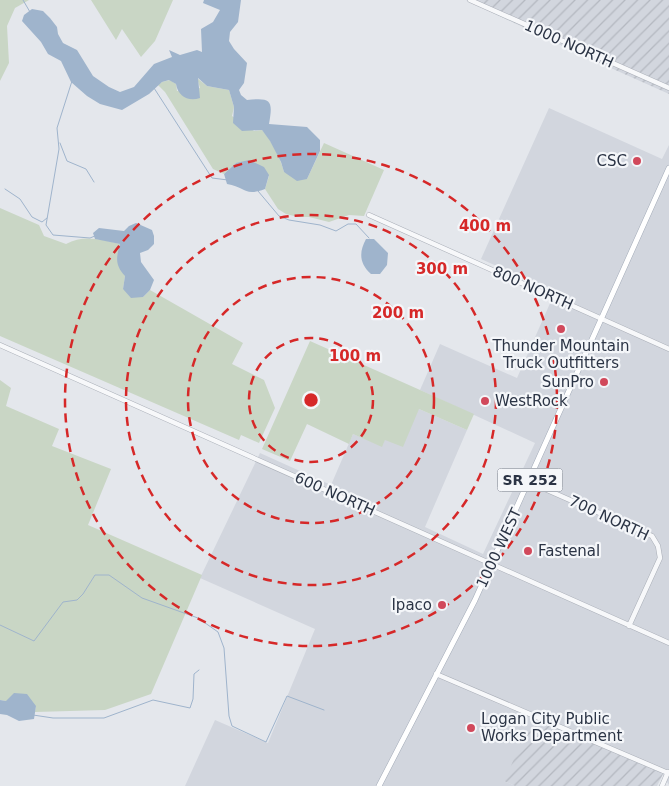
<svg xmlns="http://www.w3.org/2000/svg" width="669" height="786" viewBox="0 0 669 786" font-family="'DejaVu Sans',sans-serif">
<defs>
<pattern id="industrial-furrows" width="10" height="10" patternUnits="userSpaceOnUse" patternTransform="scale(1.25)"><rect width="10" height="10" fill="#d2d6de"/><path d="M-1 1l2-2M0 10L10 0M9 11l2-2" fill="none" stroke="#b4b8c0"/></pattern>
</defs>
<rect width="100%" height="100%" fill="#e4e7ec"/>
<path fill="#d2d6de" d="M549,108l113,51 7,-14v640l-7,-12 -158,8 11,5h-330l30,-66 53,23 47,-114 -115,-51 60,-125 71,32 22,-51 29,12 3,-7 34,-30 48,21 -42,97 58,27 52,-111 -115,-53 20,-46 77,34 38,-86 -74,-33z"/>
<path fill="url(#industrial-furrows)" d="M466,0h203v94l-94,-42z
M533,717l130,57 -6,12h-142l-11,-5z"/>
<path fill="#c9d6c5" d="M0,0h29l-14,8 -8,18 2,37 -9,18z
M91,0h82l-18,41 -14,16 -19,-28 -6,11z
M197,78l10,8 22,4 5,17 -2,9 22,15 8,-1c10,11 18,27 22,42l23,7 17,-36 60,27 -20,46 -15,-1 -20,7 -20,-5h-11l-12,-3 -8,-5 -13,-20 4,-13 -33,-13 -12,11 -11,-5 -48,-77 -7,-7 4,-3 8,-2 6,4 1,7 23,-3z
M0,208l39,17 5,11 22,8c18,-10 36,-4 54,0l5,32 -2,13 20,8 7,-7 93,53 -11,21 32,16 11,28 -16,35 -18,-8 -2,5 -239,-104z
M310,341l164,73 -7,16 -48,-21 -16,38 -18,-7 -3,7 -29,-13 -4,10 -42,-20 -17,37 -28,-12z
M0,380l11,8 -5,18 53,23 -7,17 59,23 -23,56 114,50 -51,119 -46,16 -70,2 1,-6 -36,-6z"/>
<path fill="#9fb4cc" d="M204,0h37l-3,22 -8,10 -1,9 5,8 13,14 -3,20 -5,7 2,5 6,5c25,-3 26,1 22,24l38,3 13,13v11l-13,28 -10,2 -13,-9 -3,-10 -11,-21 -8,-11 -20,1 -9,-8 1,-16 -5,-17 -22,-4 -9,-8 2,20c-12,4 -22,-2 -24,-14l-7,-4 -7,2 -13,12 -27,16 -22,-6 -13,-8 -16,-14 -10,-21 -13,-7 -7,-12 -19,-21 2,-6 8,-6 11,2 7,7 7,9 1,7 5,9 14,7 16,26 16,11 11,5 14,-5 20,-23 18,-7 -3,-7 11,5 17,-5 5,2 -1,-23 12,-7 7,-12 -17,-7z
M249,160l15,7 5,8 -4,14c-21,8 -19,-2 -38,-5l-3,-10 12,-11z
M136,223l16,7 2,6v8l-6,6 -8,3 1,9 13,18 -4,10 -7,7 -12,1 -8,-9 2,-13c-10,-11 -9,-18 -5,-32l-25,-5 -2,-6 6,-5 25,3 5,-5z
M366,239h8l14,14 -1,12 -7,9h-9c-12,-11 -12,-22 -5,-35z
M14,693l13,1 9,12 -2,13 -15,2 -12,-6 -7,-1v-14l6,1z"/>
<g fill="none" stroke-linecap="round" stroke-linejoin="round">
<path stroke="#9fb4cc" stroke-width="1" d="M23,0l7,12
M72,81l-15,47 2,21 -13,76 7,10 37,3 5,-2
M154,88l58,90 16,2
M60,143l7,18 19,8 8,13
M5,189l15,10 12,18 10,5 5,-4
M258,191l21,25 10,4 31,5 16,6 12,-7h8l13,14
M0,625l34,16 29,-39 14,-2 6,-6 12,-19h14l33,23 56,20 20,14 6,16 5,68 3,10 34,16 21,-46 37,14
M33,715l20,3h51l49,-18 37,8 3,-9 1,-25 5,-4"/>
<g stroke="#a9aeb7" stroke-width="5.5">
<path id="minor" d="M470,0l199,88
M369,215l300,134
M0,345l669,298
M529,482l123,54 6,10 2,12 -31,68
M436,674l232,99
M662,786l6,-14"/>
</g>
<g stroke="#a3abb8" stroke-width="6">
<path id="major" d="M379,786l96,-186 194,-432"/>
</g>
<use href="#minor" stroke="#f7f8fa" stroke-width="4.5"/>
<use href="#major" stroke="#fff" stroke-width="5"/>
</g>
<g fill="none" stroke="#d62828" stroke-width="2.5" stroke-dasharray="9 6">
<circle cx="311" cy="400" r="62"/>
<circle cx="311" cy="400" r="123"/>
<circle cx="311" cy="400" r="185"/>
<circle cx="311" cy="400" r="246"/>
</g>
<g fill="#d1495b" stroke="#f4f6f9" stroke-width="2">
<circle cx="637" cy="161" r="5"/>
<circle cx="561" cy="329" r="5"/>
<circle cx="604" cy="382" r="5"/>
<circle cx="485" cy="401" r="5"/>
<circle cx="528" cy="551" r="5"/>
<circle cx="442" cy="605" r="5"/>
<circle cx="471" cy="728" r="5"/>
</g>
<g text-anchor="middle" stroke-width="4.5" stroke-linejoin="round" paint-order="stroke">
<rect fill="#f4f6f9" stroke="#676e7b" stroke-width="1" x="497.5" y="468.5" width="65" height="23" rx="4"/>
<g font-size="14" font-weight="bold" fill="#2b3445">
<text x="530" y="485">SR 252</text>
</g>
<g font-size="15" fill="#2b3445" stroke="#f4f6f9">
<text transform="translate(569 44) rotate(24)" y="5">1000 NORTH</text>
<text transform="translate(533 288) rotate(24)" y="5">800 NORTH</text>
<text transform="translate(335 494) rotate(24)" y="5">600 NORTH</text>
<text transform="translate(609 518) rotate(25)" y="5">700 NORTH</text>
<text transform="translate(499 548) rotate(-65)" y="5">1000 WEST</text>
</g>
<g font-size="15" fill="#2b3445" stroke="#f4f6f9" text-anchor="end">
<text x="627" y="166">CSC</text>
<text x="561" y="351" text-anchor="middle">Thunder Mountain<tspan x="561" dy="17">Truck Outfitters</tspan></text>
<text x="594" y="387">SunPro</text>
<text x="495" y="406" text-anchor="start">WestRock</text>
<text x="538" y="556" text-anchor="start">Fastenal</text>
<text x="432" y="610">Ipaco</text>
<text x="481" y="724" text-anchor="start">Logan City Public<tspan x="481" dy="17">Works Department</tspan></text>
</g>
</g>
<circle cx="311" cy="400" r="8" fill="#d62828" stroke="#f4f6f9" stroke-width="2.5"/>
<g font-size="15" text-anchor="middle" font-weight="bold" fill="#d62828" stroke="#f4f6f9" stroke-width="4.5" stroke-linejoin="round" paint-order="stroke">
<text x="485" y="231">400 m</text>
<text x="442" y="274">300 m</text>
<text x="398" y="318">200 m</text>
<text x="355" y="361">100 m</text>
</g>
</svg>
